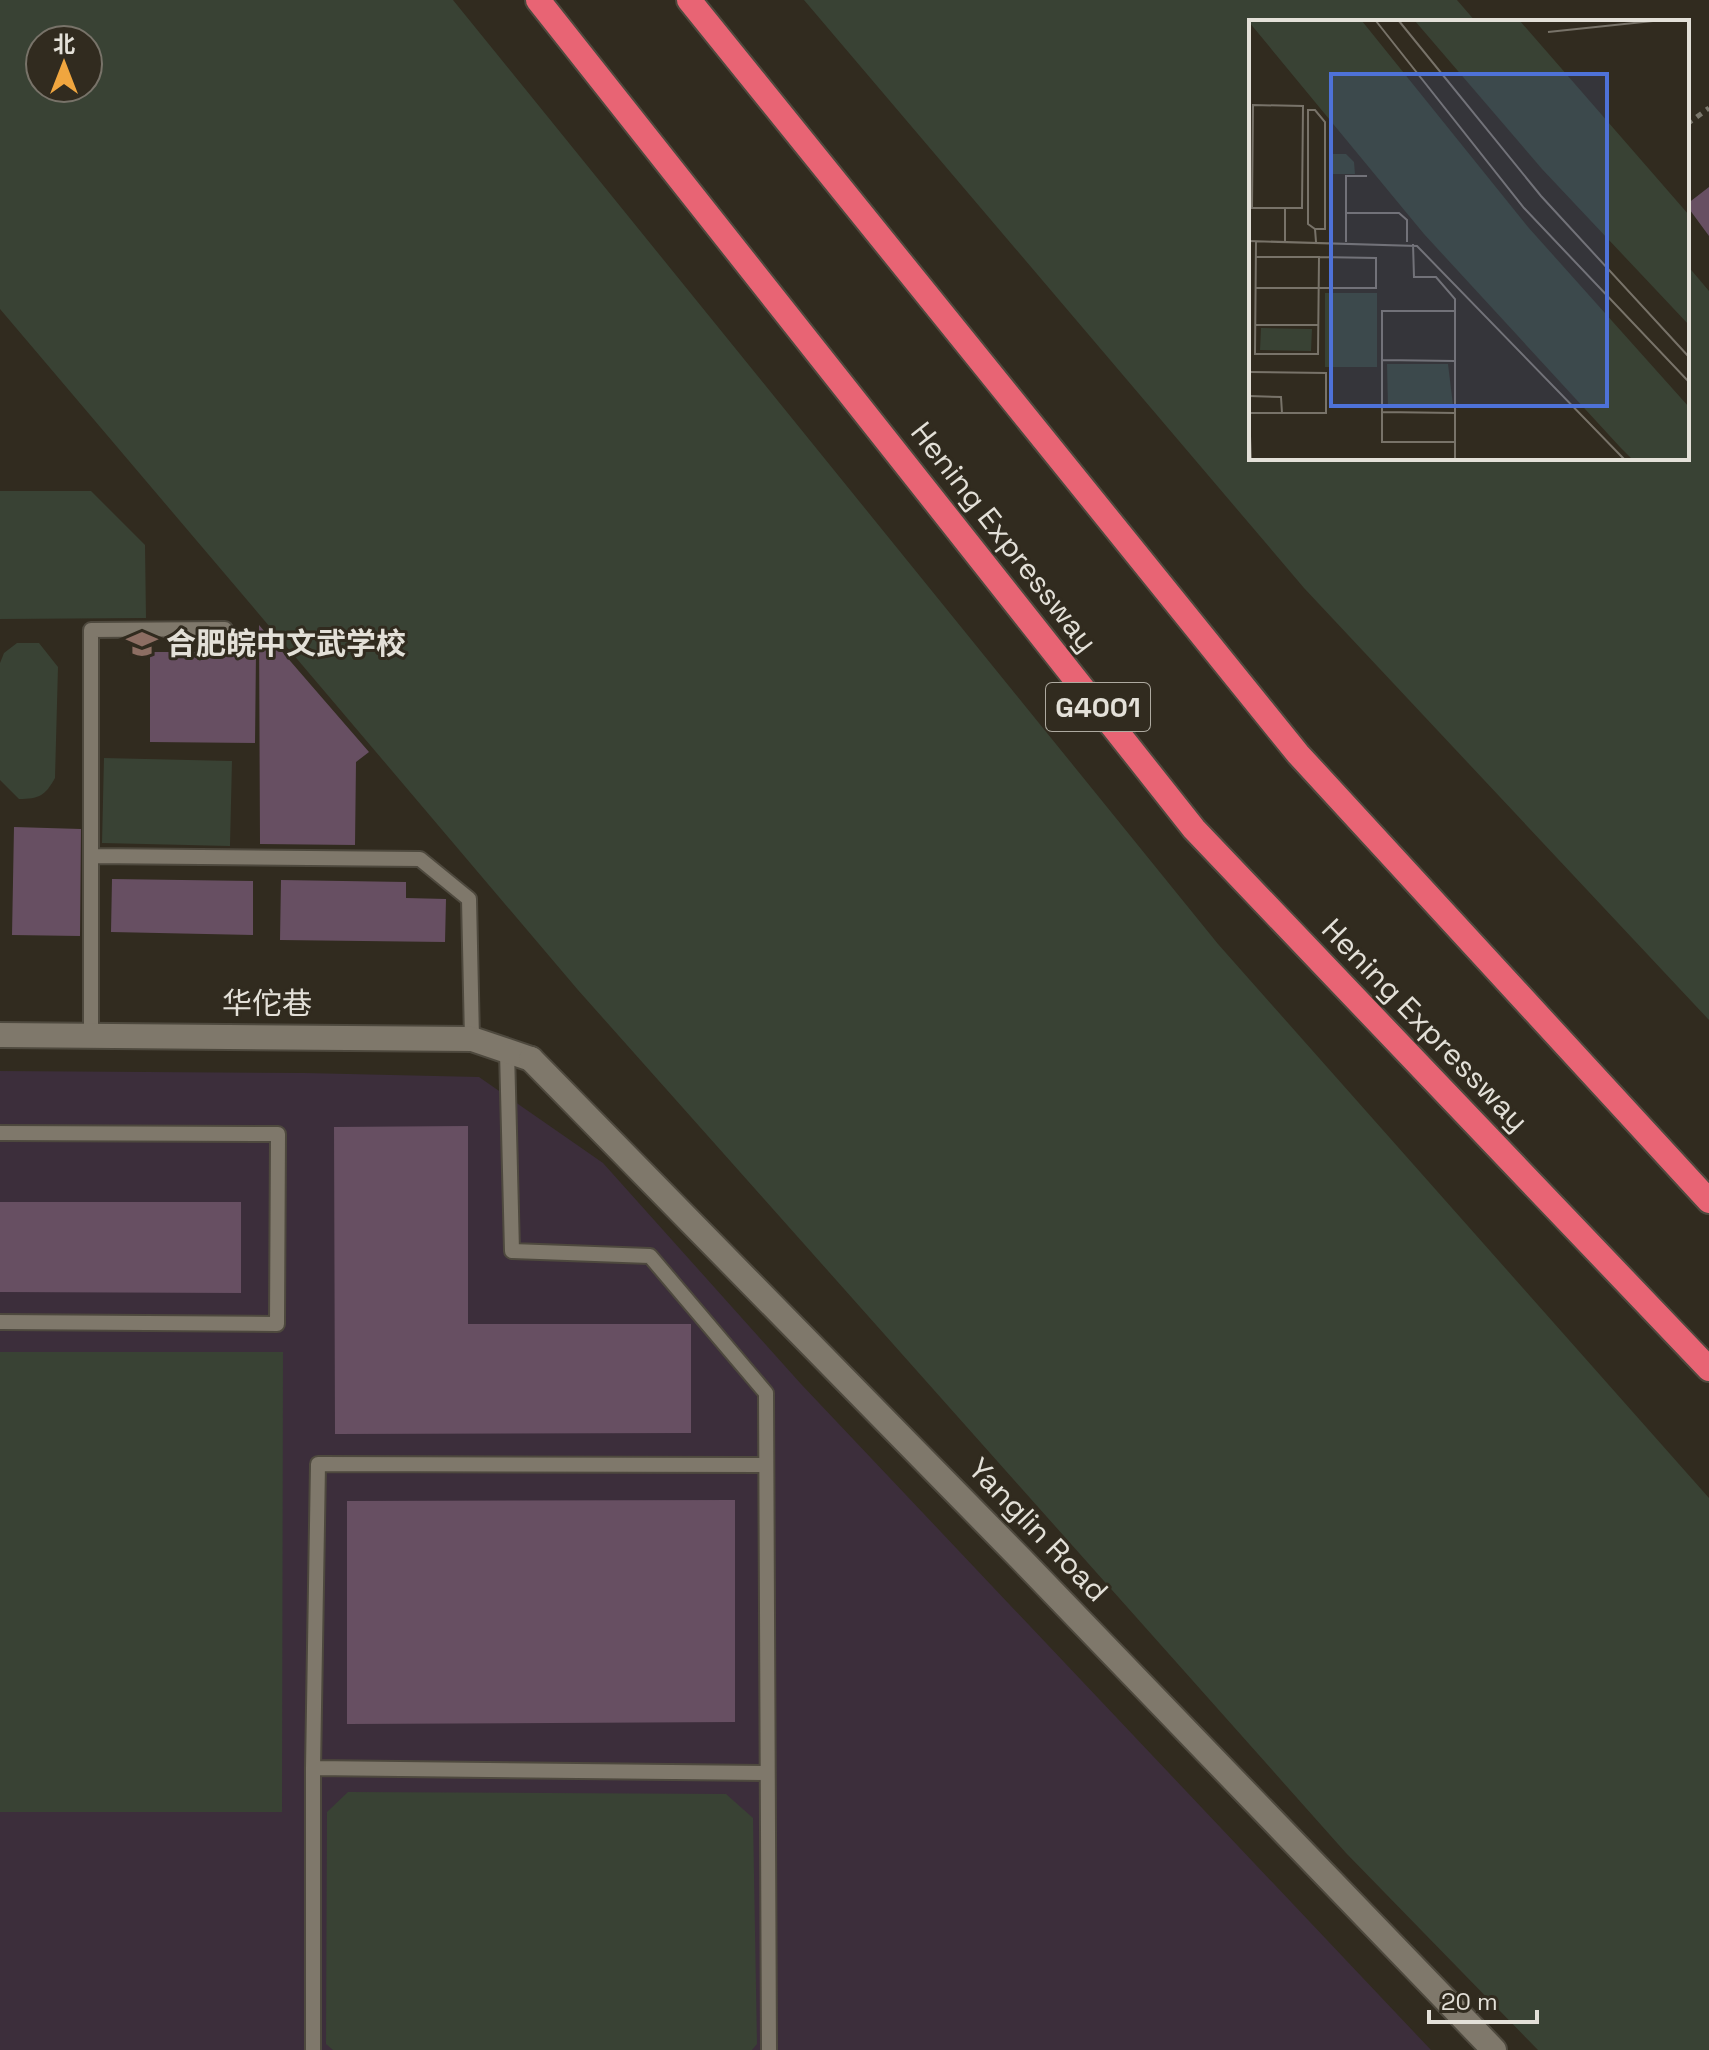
<svg xmlns="http://www.w3.org/2000/svg" width="1709" height="2050" viewBox="0 0 1709 2050" font-family="'Space Grotesk','Noto Sans SC',sans-serif">
<rect width="100%" height="100%" fill="#312b1f"/>
<path fill="#3c2e3b" d="M0,1071l305,2 174,4 124,86 198,221 630,666h-1431z"/>
<path fill="#394234" fill-rule="evenodd" d="M0,0h453l765,944 491,554v552h-171l-192,-197 -768,-863 -578,-681zM40,40h48v48h-48z
M804,0h653l19,22h-225v436h436v-193l22,26v729l-405,-432z
M0,491h91l54,54 1,73 -146,1z
M17,643h22l19,24 -3,111c-10,18 -16,21 -36,21l-19,-19v-117l4,-10z
M104,758l128,3 -2,85 -128,-3z
M0,1352h283l-1,460h-282z
M348,1792l378,2 27,24 4,226 -5,6h-419l-7,-6 1,-232z"/>
<path fill="#674f62" d="M1709,187v49l-22,-30v-2z
M259,625l110,127 -13,10 -1,83 -95,-1z
M150,652h106l-1,91 -105,-1z
M14,827l67,2 -1,107 -68,-1z
M112,879l141,2v54l-142,-3z
M281,880l125,2v16l40,1 -1,43 -165,-2z
M468,1126v198h223v109l-356,1 -1,-307z
M0,1202h241v91l-241,-1z
M735,1500v222l-388,2v-223z"/>
<g fill="none" stroke-linecap="round" stroke-linejoin="round">
<g stroke="#4e493e" stroke-width="18">
<path id="service" d="M225,629l-134,1v226l329,3 49,40 3,140
M91,856v179
M507,1051l5,200 138,5 116,137 3,657
M0,1133l278,1 -1,190 -277,-2
M313,1768l454,5
M313,2050v-282l5,-304 448,1"/>
</g>
<g stroke="#4e493e" stroke-width="28">
<path id="minor" d="M0,1035l472,4 59,20"/>
</g>
<g stroke="#4e493e" stroke-width="28">
<path id="tertiary" d="M531,1059l489,499 474,492"/>
</g>
<g stroke="#4e493e" stroke-width="28">
<path id="motorway" d="M538,0l656,829 515,540
M689,0l609,754 411,447"/>
</g>
<path stroke="#7b776c" stroke-width="5" stroke-dasharray="6 6" stroke-linecap="butt" d="M1687,124l22,-16"/>
<use href="#service" stroke="#7f786b" stroke-width="14"/>
<use href="#minor" stroke="#7f786b" stroke-width="24"/>
<use href="#tertiary" stroke="#7f786b" stroke-width="24"/>
<use href="#motorway" stroke="#e86474" stroke-width="24"/>
</g>
<defs>
<g id="school-bare" transform="scale(2.4)"><path d="M0-5L7-2L0 1L-7-2ZM-4 1L0 2.5L4 1V4Q0 6-4 4Z" fill="#8d6e63" stroke="#312b1f" stroke-width="2.5" paint-order="stroke"/></g>
</defs>
<g fill-rule="evenodd">
<use href="#school-bare" x="142" y="644"/>
</g>
<g text-anchor="middle" stroke-width="6" stroke-linejoin="round" paint-order="stroke">
<rect fill="#312b1f" stroke="#aeaaa0" stroke-width="2" x="1046" y="683" width="104" height="48" rx="6"/>
<g font-size="28" font-weight="bold" fill="#e3e0d8">
<text x="1098" y="717">G4001</text>
</g>
<g font-size="30" fill="#e3e0d8" stroke="#312b1f">
<text transform="translate(1004 537) rotate(52)" y="10">Hening Expressway</text>
<text x="267" y="1014">华佗巷</text>
<text transform="translate(1425 1025) rotate(46)" y="10">Hening Expressway</text>
<text transform="translate(1038 1530) rotate(46)" y="10">Yanglin Road</text>
</g>
<g font-size="30" font-weight="bold" fill="#e3e0d8" stroke="#312b1f" text-anchor="start">
<text x="166" y="654">合肥皖中文武学校</text>
</g>
</g>
<g transform="translate(1249 20)">
<rect width="440" height="440" fill="#312b1f"/>
<path d="M113,1l166,206 161,180v52h-57l-12,-12 -196,-213 -175,-212zM166,1h105l169,194v110l-147,-156zM80,134h17l8,8 1,12h-26zM76,273h52v74h-52zM12,308l51,1 -1,22 -51,-1zM138,344h61l5,41 -65,3z" fill="#394234"/>
<path fill="none" stroke="#787369" stroke-width="2" d="M127,1l148,187 165,174M150,1l142,175 148,161M299,12l105,-11M118,156h-21v37h53l8,7v22M36,188h-33l1,-103 50,1 -1,102h-17v34M97,193v29M66,209l-7,-5v-114h7l10,12v107h-10l1,13M0,221l168,5 207,213M7,221l-1,113h63l1,-97h-63M164,224l1,33h22l19,22v160M7,268h120v-30l-57,-1M206,291h-73v131h73M6,305h63M133,340l73,1M0,352l77,1v40h-77l2,46M0,376l32,1 1,16M133,392l73,1"/>
<path fill="#4e72d8" fill-opacity="0.15" stroke="#4e72d8" stroke-width="4" d="M82,54h276v332h-276z"/>
<rect width="440" height="440" fill="none" stroke="#e3e0d8" stroke-width="4"/>
</g>
<g transform="translate(64 64)"><circle r="38" fill="#312b1f" stroke="#787369" stroke-width="2"/>
<path d="M0-6L14 30L0 20L-14 30Z" fill="#f0a63f"/>
<text y="-12" font-size="22" font-weight="bold" text-anchor="middle" fill="#e3e0d8">北</text>
</g>
<path d="M1429 2010v12h108v-12" fill="none" stroke="#e3e0d8" stroke-width="4"/>
<text x="1441" y="2010" font-size="24" fill="#e3e0d8" stroke="#312b1f" stroke-width="6" paint-order="stroke">20 m</text>
</svg>
